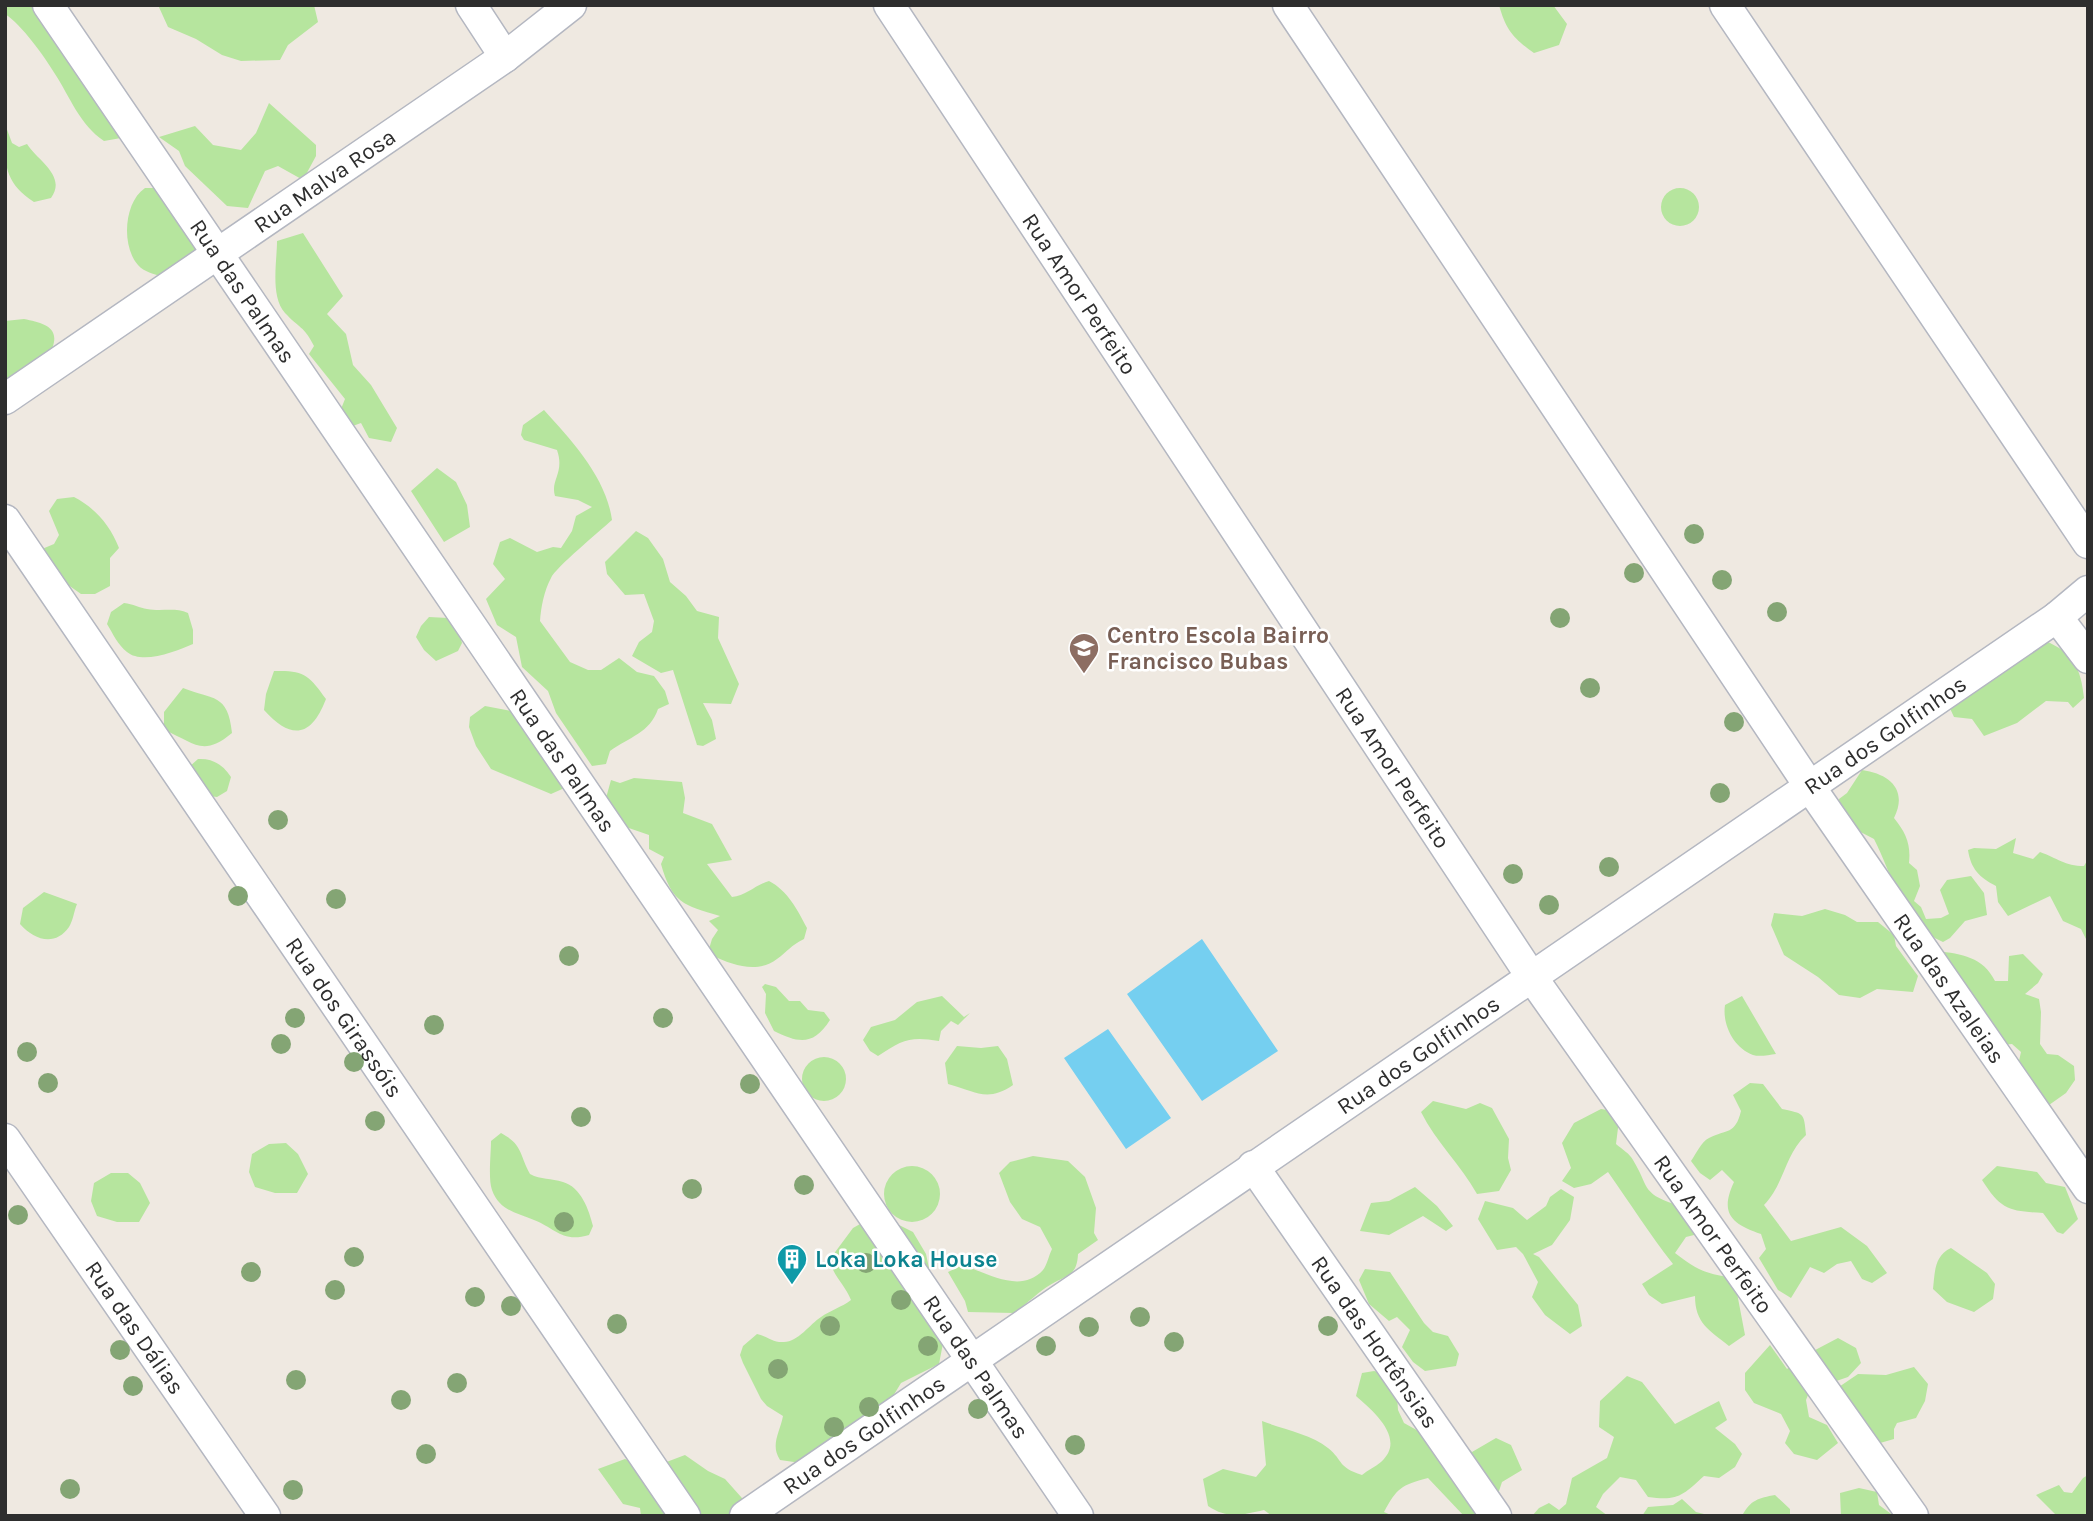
<svg xmlns="http://www.w3.org/2000/svg" width="2093" height="1521" viewBox="0 0 2093 1521" font-family="Karla,sans-serif">
<rect width="100%" height="100%" fill="#efe9e1"/>
<path fill="#b6e59e" d="M5,5h58l58,133 -17,3c-24,-16 -34,-44 -49,-67 -11,-18 -33,-49 -50,-60z
M158,5h156l4,17 -30,23 -8,15 -39,1 -19,-6 -26,-16 -28,-12z
M1499,5h54l14,19 -8,21 -25,8c-21,-15 -28,-23 -35,-48z
M269,103l47,42v11l-13,24 -25,-14 -13,5 -17,37 -21,-2 -42,-40 -6,-15 -20,-14 36,-11 18,19 28,5 15,-17z
M5,124l7,19 7,4 8,-3c11,17 40,32 24,54l-17,4c-33,-21 -29,-43 -29,-78z
M1661 207a19 19 0 1 1 38 0a19 19 0 1 1-38 0Z
M145,188h13l48,28 -13,47 -30,14c-9,-3 -19,-5 -25,-12 -17,-19 -14,-63 7,-77z
M303,233l40,63 -16,18 19,20 7,31 18,20 26,43 -6,14 -22,-4 -8,-15 -11,4 -9,-18 4,-10 -36,-45 5,-8c-10,-20 -15,-18 -29,-33 -15,-17 -8,-51 -8,-72z
M24,319c18,4 37,7 28,30l-47,37v-65z
M544,410c28,31 62,67 68,110 -12,11 -57,48 -61,58 -7,13 -10,29 -11,43l30,41 18,8h13l18,-12 18,14 17,4 11,15 4,13 -11,5c-8,24 -29,28 -48,42l-4,13 -14,2 -36,-53 -8,-22 -26,-24 -6,-30 -19,-12 -11,-26 19,-20 -12,-15 7,-22 10,-4 27,14 16,-5 8,1 11,-17 4,-15 16,-9 -14,-7 -23,-4c-5,-16 10,-23 2,-46l-33,-10 -3,-5 2,-10z
M437,468l19,14 11,23 3,22 -26,15 -33,-51z
M74,497c21,11 36,28 45,51l-9,10v28l-15,8h-14l-37,-26 -2,-19 12,-5 5,-9 -10,-24 8,-12z
M636,531l12,7 15,21 7,23 16,14 11,15 22,6 -1,21 21,46 -8,20 -28,-1 9,17 4,19 -13,7 -6,-1 -24,-75 -12,3 -29,-17 7,-14 13,-10 2,-11 -10,-27 -19,1 -18,-21 -2,-12z
M124,603c9,1 16,5 23,6 15,3 27,-2 41,4l5,17v14c-17,7 -50,21 -66,8 -9,-7 -14,-18 -20,-28l4,-12z
M429,617l19,1 10,9 4,16 -4,8 -22,10 -12,-11 -8,-13 5,-11z
M2045,641c28,11 36,27 39,57l-11,10 -5,-6 -22,-1 -29,22 -33,13 -12,-17 -18,-2 -7,-15z
M274,671c30,-1 35,4 52,28 -15,39 -35,41 -62,11l2,-16z
M183,688c30,12 45,5 49,45 -30,25 -38,9 -68,-3v-18z
M485,706l36,7 48,73 -18,8 -60,-25 -15,-23 -7,-19 1,-10z
M198,759c15,-1 25,6 33,18l-4,14 -10,6 -15,-2 -14,-27z
M1862,770c28,4 46,20 32,48 12,15 17,26 15,45l8,7 3,16 -6,15 7,6 5,12 15,-1 8,-4 -9,-24 7,-10 24,-4 13,17 3,22 -22,6 -15,17 -7,4c-40,-17 -51,-68 -69,-103l-25,-13 -9,-9 -1,-18 8,-6z
M634,778l48,4 3,16 -2,15 29,11 20,36 -25,4 25,33c14,-1 23,-12 37,-16 19,10 28,28 38,47l-3,11c-14,7 -16,12 -27,20 -20,15 -44,6 -64,-3l-4,-7 3,-10 6,-9 -9,-9 11,-5c-37,-11 -48,-13 -59,-52l3,-7 -15,-8v-14l-26,-9 -17,-28 5,-18 9,3z
M2016,838l-3,15 20,6 7,-7c17,6 25,14 44,14l4,-7v84l-7,-14 -18,-8 -13,-25 -42,20 -10,-14 -2,-16c-17,-9 -25,-17 -28,-36l6,-2 22,1z
M44,892l33,12c-3,7 -4,17 -8,23 -14,20 -35,13 -49,-3l3,-16z
M1825,909l20,6 12,7h21l16,13 2,11 22,30 -5,16 -36,-3 -17,9 -21,-3 -21,-18 -34,-22 -13,-30 3,-12 28,3z
M1937,951c25,3 46,6 58,30h13l1,-25 14,-2 20,20 -5,9 -13,11 14,5 2,13 -1,32 7,10 11,1 16,11 1,14 -9,13 -17,12 -11,-10 -21,-25 4,-18 -9,-8 -10,1z
M765,984l11,3 13,14h11l8,9 16,2 6,8c-16,25 -30,24 -56,11l-9,-18 1,-19 -4,-7z
M942,996l22,21 6,-4 -12,12 -7,-4 -10,10 -2,10c-29,-5 -37,-1 -61,15l-8,-5 -7,-11 8,-13 24,-7 22,-18z
M1742,996l34,58c-7,1 -17,3 -23,1 -19,-7 -31,-30 -28,-50z
M957,1046l24,2 17,-2 9,13 6,26c-26,18 -38,6 -65,-1l-3,-21z
M802 1079a22 22 0 1 1 44 0a22 22 0 1 1-44 0Z
M1750,1083l13,1 19,25c22,5 22,3 24,26 -21,19 -22,50 -42,70l27,36 50,-14 26,19 20,27 -15,10 -10,-4 -11,-18 -14,3 -13,9 -14,-6 -19,31 -13,-8 -19,-32 7,-9 -5,-15c-29,-10 -42,-20 -27,-52l-12,-12 -12,10 -10,-7 -9,-12c5,-7 10,-19 18,-23 18,-9 26,-3 32,-27l-8,-16z
M1433,1101l33,8 14,-6 12,5 17,31 -1,19 3,12 -12,21 -22,3c-16,-29 -41,-52 -56,-82z
M1601,1109l19,3 -4,32c6,5 14,10 17,16 16,26 8,33 41,44l8,-7 16,37 -12,3 -11,16c19,15 30,21 54,24l8,16 8,42 -16,11c-20,-16 -34,-23 -34,-50l-33,8 -13,-9 -7,-11 31,-20c-23,-29 -43,-61 -65,-92l-17,12 -17,4 -12,-7 9,-13 -9,-25 12,-20z
M501,1133c22,12 18,21 29,41 11,6 21,4 33,8 18,5 26,28 30,44l-4,9c-27,8 -34,-7 -55,-15 -18,-7 -35,-10 -42,-30 -4,-11 -1,-36 -1,-49z
M286,1143l12,11 10,20 -11,19h-22l-20,-6 -6,-15 3,-18 17,-10z
M1033,1156l35,5 17,16 11,31 -2,25 4,7 -20,14c-1,23 -12,21 -28,31 -11,6 -24,20 -36,28l-46,-1 -3,-11 -17,-29 15,-7c26,9 58,29 80,5 4,-5 6,-15 9,-21l-12,-22 -18,-8 -12,-17 -11,-29 11,-11z
M884 1194a28 28 0 1 1 56 0a28 28 0 1 1-56 0Z
M1997,1166l40,6 9,11 19,4 13,32 -15,15 -6,-2 -14,-19c-34,-2 -42,-3 -61,-33z
M111,1173h17l12,10 10,20 -11,19h-22l-20,-6 -6,-15 3,-18z
M1415,1187l22,19 16,20 -7,5 -23,-15 -34,19 -29,-4 11,-28 18,-2z
M1561,1189l13,8 -4,23 -18,25 -19,9 6,3 39,48 4,21 -12,8 -25,-19 -13,-18 6,-15 -15,-28 -7,-7 -19,3 -19,-31 7,-18 28,7 14,12 19,-14 4,-9z
M869,1219l28,5 16,8 13,22 18,84 -5,26 -38,19 -14,23 -32,16 -12,14 -35,28 -28,-4c-10,-15 0,-28 3,-44l-16,-10 -6,-7 -18,-36 -3,-8 3,-9 14,-12c10,2 16,9 27,8 14,0 26,-18 37,-25 10,-7 21,-10 30,-17 -6,-16 -19,-24 -21,-41l23,-31z
M1951,1248l36,25 8,11 -2,15 -19,13 -27,-10 -14,-13c2,-17 1,-33 18,-41z
M1365,1269l25,3 34,51 9,9 15,4 11,18 -3,12 -31,5 -12,-9 -11,-15 8,-17 -13,-13 -8,4 -20,-17 -10,-24z
M1838,1338l18,10 5,15 -13,14 -38,13 -4,10 3,17 18,8 11,18 -21,17 -23,-6 -9,-11 5,-12 -9,-17 -27,-11 -9,-13v-17l25,-28 17,24 13,-11z
M1914,1367l14,17 -3,17 -9,17 -19,5 -3,6v10l-21,6 -40,-54 25,-17 28,1z
M1374,1371l16,4 7,20 1,15 6,13 27,15 30,4 11,10 24,-14 15,7 11,25 -20,12 -4,12 -18,20 -16,2 -36,-38c-27,7 -31,10 -44,34l9,4h-121l-8,-6c-22,5 -37,9 -56,-4l-5,-27 20,-10 33,8 10,-12 -4,-44c20,8 49,13 66,27 16,13 9,19 34,27 6,-5 13,-8 19,-13 26,-23 -8,-51 -25,-66l6,-23z
M1627,1376l15,6 33,42 44,-23 8,19 -12,8 20,16 7,10 -7,13 -16,11 -15,-2c-22,20 -26,25 -56,21l-12,-17 -16,-3 -17,17 -7,13 12,9h-76l7,-8 10,-5 10,7 7,-6 6,-26 35,-20 7,-21 -15,-10 1,-26z
M685,1455l23,16 17,8 33,37h-117l-1,-8 -17,-4 -25,-35 27,-10 23,10z
M2088,1475v41h-31l-21,-21 23,-10 5,7 8,1 11,-15z
M1859,1488l18,4 2,13 15,11h-53l-1,-23z
M1775,1495l15,14v7h-48c8,-16 17,-18 33,-21z
M1682,1499l14,13 16,4h-70l6,-9 25,-2z"/>
<path fill="#75cff0" d="M1202,939l76,112 -76,50 -75,-107z
M1108,1029l63,89 -45,31 -62,-91z"/>
<g fill="none" stroke-linecap="round" stroke-linejoin="round">
<g stroke="#b4b7c1" stroke-width="33">
<g id="street">
<path id="s1" d="M48,5l1030,1511"/>
<path d="M471,5l34,52"/>
<path id="s2" d="M889,5l642,971 382,540"/>
<path id="s3" d="M1288,5l522,782 278,401"/>
<path d="M1725,5l363,538"/>
<path id="s4" d="M5,399l500,-342 66,-52"/>
<path id="s5" d="M5,520l680,996"/>
<path d="M2057,617l31,41"/>
<path id="s6" d="M5,1139l260,377"/>
<path id="s7" d="M1253,1166l243,350"/>
<path id="s8" d="M745,1516l1312,-899 31,-26"/>
</g>
</g>
<use href="#street" stroke="#fff" stroke-width="30"/>
</g>
<g fill="#84a574">
<circle cx="1694" cy="534" r="10"/>
<circle cx="1634" cy="573" r="10"/>
<circle cx="1722" cy="580" r="10"/>
<circle cx="1777" cy="612" r="10"/>
<circle cx="1560" cy="618" r="10"/>
<circle cx="1590" cy="688" r="10"/>
<circle cx="1734" cy="722" r="10"/>
<circle cx="1720" cy="793" r="10"/>
<circle cx="278" cy="820" r="10"/>
<circle cx="1609" cy="867" r="10"/>
<circle cx="1513" cy="874" r="10"/>
<circle cx="238" cy="896" r="10"/>
<circle cx="336" cy="899" r="10"/>
<circle cx="1549" cy="905" r="10"/>
<circle cx="569" cy="956" r="10"/>
<circle cx="295" cy="1018" r="10"/>
<circle cx="663" cy="1018" r="10"/>
<circle cx="434" cy="1025" r="10"/>
<circle cx="281" cy="1044" r="10"/>
<circle cx="27" cy="1052" r="10"/>
<circle cx="354" cy="1062" r="10"/>
<circle cx="48" cy="1083" r="10"/>
<circle cx="750" cy="1084" r="10"/>
<circle cx="581" cy="1117" r="10"/>
<circle cx="375" cy="1121" r="10"/>
<circle cx="804" cy="1185" r="10"/>
<circle cx="692" cy="1189" r="10"/>
<circle cx="18" cy="1215" r="10"/>
<circle cx="564" cy="1222" r="10"/>
<circle cx="354" cy="1257" r="10"/>
<circle cx="866" cy="1263" r="10"/>
<circle cx="251" cy="1272" r="10"/>
<circle cx="335" cy="1290" r="10"/>
<circle cx="475" cy="1297" r="10"/>
<circle cx="901" cy="1300" r="10"/>
<circle cx="511" cy="1306" r="10"/>
<circle cx="1140" cy="1317" r="10"/>
<circle cx="617" cy="1324" r="10"/>
<circle cx="830" cy="1326" r="10"/>
<circle cx="1328" cy="1326" r="10"/>
<circle cx="1089" cy="1327" r="10"/>
<circle cx="1174" cy="1342" r="10"/>
<circle cx="928" cy="1346" r="10"/>
<circle cx="1046" cy="1346" r="10"/>
<circle cx="120" cy="1350" r="10"/>
<circle cx="778" cy="1369" r="10"/>
<circle cx="296" cy="1380" r="10"/>
<circle cx="457" cy="1383" r="10"/>
<circle cx="133" cy="1386" r="10"/>
<circle cx="401" cy="1400" r="10"/>
<circle cx="869" cy="1407" r="10"/>
<circle cx="978" cy="1409" r="10"/>
<circle cx="834" cy="1427" r="10"/>
<circle cx="1075" cy="1445" r="10"/>
<circle cx="426" cy="1454" r="10"/>
<circle cx="70" cy="1489" r="10"/>
<circle cx="293" cy="1490" r="10"/>
</g>
<defs>
<g id="school-pin" transform="scale(1.575)"><path d="M0 17L-7.5 6A9.5 9.5 0 1 1 7.5 6Z" fill="#8d6e63" stroke="#fff"/><path d="M0-5L7-2L0 1L-7-2ZM-4 1L0 2.5L4 1V4Q0 6-4 4Z" fill="#fff"/></g>
<g id="building-pin" transform="scale(1.575)"><path d="M0 17L-7.5 6A9.5 9.5 0 1 1 7.5 6Z" fill="#0f9aa8" stroke="#fff"/><path d="M-4-6H4V6H1V3H-1V6H-4ZM-2.5-4.3h1.7v1.8h-1.7ZM.8-4.3h1.7v1.8H.8ZM-2.5-1h1.7V.8h-1.7ZM.8-1h1.7V.8H.8Z" fill="#fff"/></g>
</defs>
<g fill-rule="evenodd">
<use href="#school-pin" x="1084" y="648"/>
<use href="#building-pin" x="792" y="1259"/>
</g>
<g text-anchor="middle" stroke-width="5" stroke-linejoin="round" paint-order="stroke">
<g font-size="23" fill="#2e2e2e" stroke="#fff">
<text dy="8" stroke="none"><textPath href="#s4" startOffset="387">Rua Malva Rosa</textPath></text>
<text dy="8" stroke="none"><textPath href="#s1" startOffset="346">Rua das Palmas</textPath></text>
<text dy="8" stroke="none"><textPath href="#s2" startOffset="346">Rua Amor Perfeito</textPath></text>
<text dy="8" stroke="none"><textPath href="#s8" startOffset="1382">Rua dos Golfinhos</textPath></text>
<text dy="8" stroke="none"><textPath href="#s1" startOffset="914">Rua das Palmas</textPath></text>
<text dy="8" stroke="none"><textPath href="#s2" startOffset="914">Rua Amor Perfeito</textPath></text>
<text dy="8" stroke="none"><textPath href="#s3" startOffset="1185">Rua das Azaleias</textPath></text>
<text dy="8" stroke="none"><textPath href="#s5" startOffset="602">Rua dos Girassóis</textPath></text>
<text dy="8" stroke="none"><textPath href="#s8" startOffset="816">Rua dos Golfinhos</textPath></text>
<text dy="8" stroke="none"><textPath href="#s2" startOffset="1480">Rua Amor Perfeito</textPath></text>
<text dy="8" stroke="none"><textPath href="#s6" startOffset="229">Rua das Dálias</textPath></text>
<text dy="8" stroke="none"><textPath href="#s7" startOffset="214">Rua das Hortênsias</textPath></text>
<text dy="8" stroke="none"><textPath href="#s1" startOffset="1648">Rua das Palmas</textPath></text>
<text dy="8" stroke="none"><textPath href="#s8" startOffset="144">Rua dos Golfinhos</textPath></text>
</g>
<g font-size="23" font-weight="bold" fill="#785e54" stroke="#fff" text-anchor="start">
<text x="1107" y="643">Centro Escola Bairro<tspan x="1107" dy="26">Francisco Bubas</tspan></text>
</g>
<g font-size="23" font-weight="bold" fill="#0d838f" stroke="#fff" text-anchor="start">
<text x="815" y="1267">Loka Loka House</text>
</g>
</g>
<rect width="2093" height="1521" fill="none" stroke="#2e2e2e" stroke-width="14"/>
</svg>
